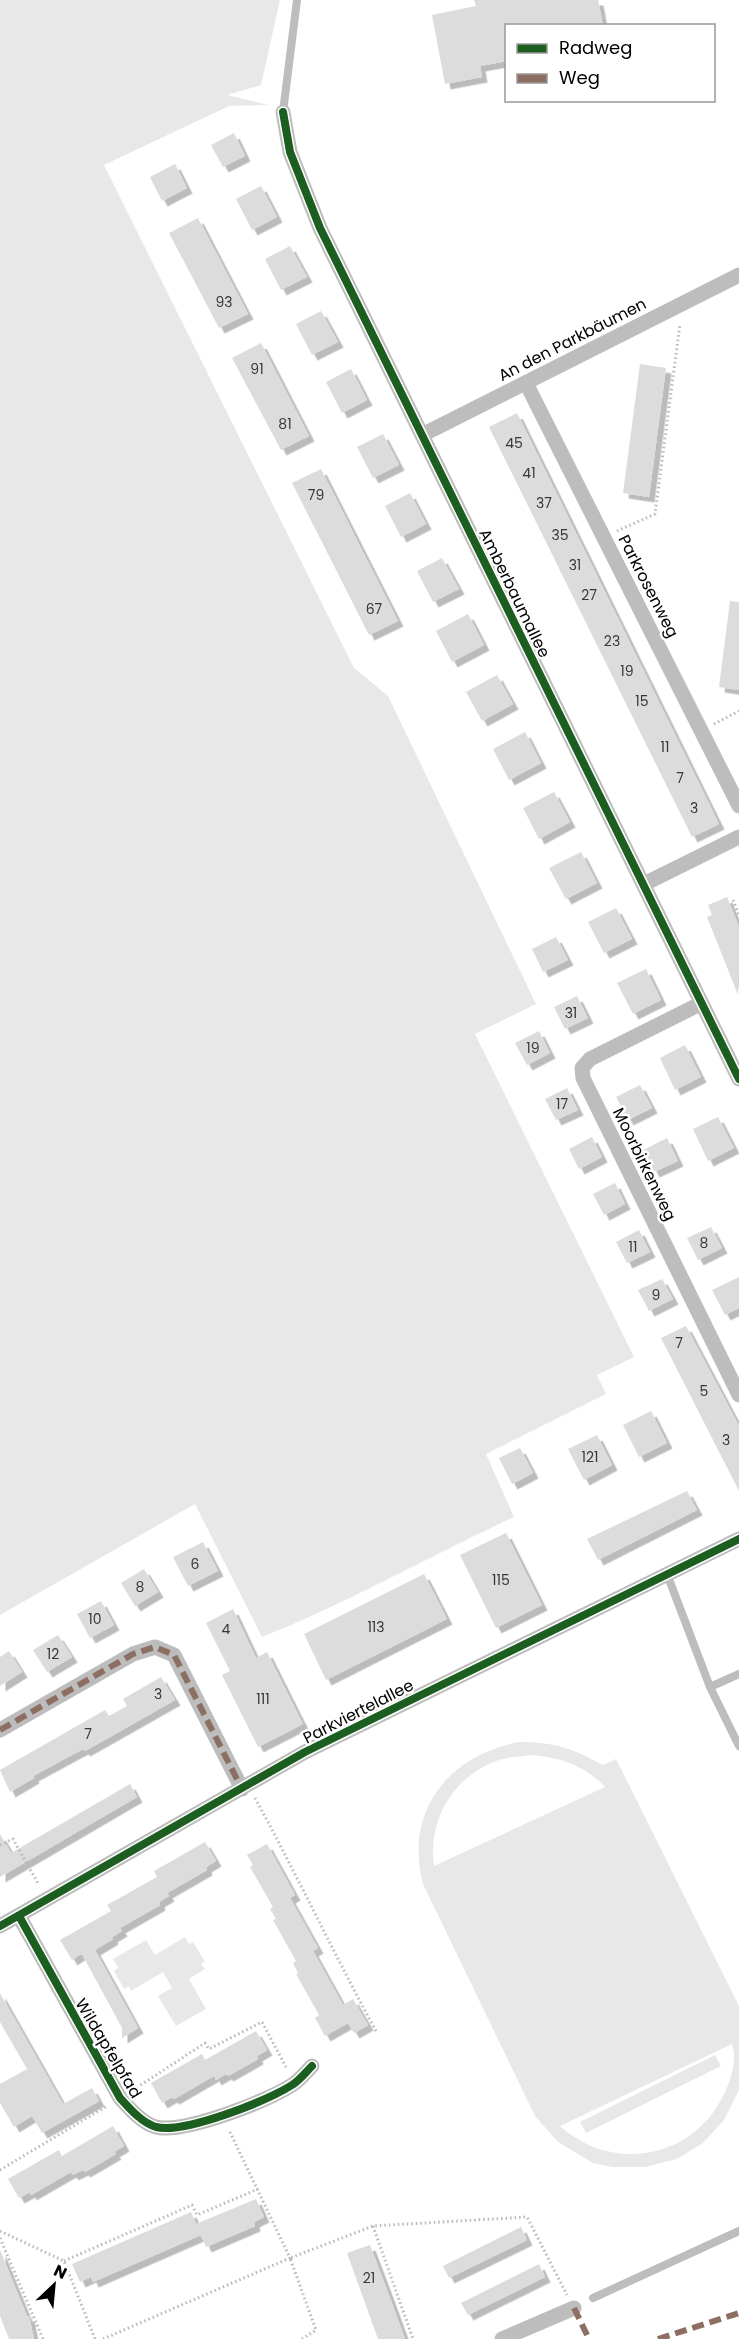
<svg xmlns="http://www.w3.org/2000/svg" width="739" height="2339" viewBox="0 0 739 2339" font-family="Poppins,sans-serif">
<defs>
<filter id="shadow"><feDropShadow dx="5.5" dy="5.5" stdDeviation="0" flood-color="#0004"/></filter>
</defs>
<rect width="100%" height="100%" fill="#fff"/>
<path fill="#e8e8e8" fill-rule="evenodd" d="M0,0h280l-19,85 -34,10 41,10 -39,1 -125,59 250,503 34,28 148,308 -61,30 159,323 -37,18 9,19 -120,60 28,63c-84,39 -166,86 -252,120l-67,-133 -195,111z
M519,1742c35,0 53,6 84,23l13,-6 123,247v84l-15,30 -21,23 -26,16 -32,8h-33l-19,-4 -35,-21 -23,-26 -112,-232c-19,-72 25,-129 96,-142zM530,1755c28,2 55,10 75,32l-171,79c-6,-44 17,-87 60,-104 10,-5 24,-5 36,-7zM732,2044c5,17 0,32 -7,48 -30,67 -112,82 -165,34z
M185,1937l4,7 4,-2 12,20 -4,2 4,5 -16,10 17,30 -30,17 -18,-30 14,-8 -9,-16 -32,19 -2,-5 -5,3 -10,-18 4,-3 -5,-9 33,-19 9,15z
M715,2055l6,11 -135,67 -6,-11z"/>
<path fill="#dcdcdc" filter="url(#shadow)" d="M474,0h124l5,26h-96v35l-27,5 2,11 -37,7 -13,-69 44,-9z
M234,133l11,23 -22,11 -12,-22z
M175,164l12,24 -25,13 -12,-24z
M261,186l16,31 -25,13 -16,-31z
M198,218l50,96 -29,14 -50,-95z
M290,246l17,31 -26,13 -16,-31z
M321,311l17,31 -26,13 -16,-31z
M261,343l48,93 -28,14 -49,-92z
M640,364l26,4 -17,129 -26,-4z
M351,369l16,31 -25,13 -16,-31z
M517,413l202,411 -27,13 -203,-410z
M383,434l16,31 -26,13 -16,-31z
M321,469l77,152 -29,14 -77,-152z
M410,493l16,31 -25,13 -16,-31z
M442,558l17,31 -26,13 -16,-31z
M730,601l9,1v88l-20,-3z
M468,614l16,31 -32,17 -16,-31z
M497,675l16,29 -31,17 -16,-29z
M525,732l16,31 -32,17 -16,-31z
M554,792l16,30 -31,17 -16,-31z
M581,852l16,31 -31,16 -17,-31z
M727,897l12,30 -1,68 -31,-78 5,-2 -4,-10z
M616,908l16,31 -28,14 -16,-31z
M556,937l12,23 -25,12 -11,-23z
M646,969l15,31 -28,14 -16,-31z
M577,996l11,22 -23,11 -11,-22z
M539,1031l11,22 -23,12 -12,-22z
M685,1045l16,32 -26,13 -15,-32z
M640,1085l12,23 -24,12 -12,-23z
M567,1088l11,22 -22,10 -11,-21z
M718,1117l16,31 -26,13 -15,-32z
M592,1137l10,20 -23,12 -10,-20z
M667,1138l11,23 -24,11 -11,-22z
M615,1183l10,21 -21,11 -11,-21z
M711,1227l11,21 -24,12 -11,-22z
M639,1230l11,22 -23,11 -11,-21z
M739,1277v31l-14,7 -13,-25z
M662,1279l11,20 -24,12 -11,-21z
M686,1326l53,100v65l-78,-153z
M651,1411l16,32 -28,14 -16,-32z
M597,1435l15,30 -28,15 -16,-31z
M520,1448l13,25 -21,11 -13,-26z
M687,1491l10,19 -99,50 -11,-21z
M506,1533l36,72 -46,23 -36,-73z
M203,1542l15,29 -30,15 -15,-29z
M144,1569l14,23 -23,14 -14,-23z
M424,1574l23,45 -121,61 -22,-46z
M101,1601l13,24 -24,13 -13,-24z
M233,1609l23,49 11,-6 36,72 -45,23 -36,-72 8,-4 -24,-48z
M58,1635l14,22 -25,15 -14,-22z
M9,1651l13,21 -22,14v-29z
M161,1677l14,23 -90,51 -2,-2 -50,27 1,2 -24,14 -10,-22 105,-60 4,6 18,-10 -4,-7z
M130,1784l7,13 -137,80v-43l11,19z
M205,1842l11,19 -10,6 1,3 -40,23 2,3 -10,6 1,3 -40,23 2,3 -10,6 1,2 -18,11 43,78 -16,10v-10l-39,-72 -2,-2 -9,6 -12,-20 51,-29 -4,-6 50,-28 -3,-6z
M267,1844l28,51 -5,3 28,50 -5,3 30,54 10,-6 15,26 -14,8 -6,-10 -23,13 -10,-18 4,-3 -23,-41 2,-1 -5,-10 3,-2 -23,-41 3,-1 -6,-10 3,-2 -23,-40 3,-2 -6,-10z
M0,1993l63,111 29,-16 7,13 -57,32 -10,-17 -18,11 -14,-24v-19l27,-15 -27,-47z
M256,2031l11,19 -10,6 1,3 -30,17 -2,-2 -10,6 -2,-4 -40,23 -2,-2 -10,6 -11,-20 51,-29 3,6z
M113,2126l11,20 -10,6 2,2 -31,18 -2,-2 -10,5 -2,-3 -40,23 -1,-3 -11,6 -11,-19 51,-29 3,6z
M256,2199l8,18 -10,5 1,4 -49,21 -10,-23z
M191,2212l10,23 -108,47 -2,-5 -11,5 -8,-18z
M521,2227l6,13 -78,38 -6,-12z
M370,2245l20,53 15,41h-27l-31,-86z
M0,2250l27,66h2l5,23h-25l-9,-23z
M539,2264l6,13 -77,38 -7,-12z"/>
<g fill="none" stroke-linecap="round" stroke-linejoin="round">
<path stroke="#b8b8b8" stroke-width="3" stroke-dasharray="1.5 3" stroke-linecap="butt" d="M617,531l38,-17 25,-190
M714,724l25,-13
M733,900l6,15
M255,1798c42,77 79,156 121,233
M0,1845l13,-6 26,46
M133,2090l72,-47 4,6 53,-27 25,47
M0,2170l107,-64
M373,2226l40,113
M0,2231l64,30 31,78
M0,2238l43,101
M64,2261l128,-56 5,10 61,-26
M103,2339l187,-81 -61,-128
M302,2339l14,-9 -26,-72 83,-32 154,-9 40,78"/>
<path stroke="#bdbdbd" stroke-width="8" d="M283,112l14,-112
M667,1574l43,113 29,59
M710,1687l29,-13
M593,2298l146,-67"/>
<path stroke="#bdbdbd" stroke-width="15" d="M283,112l7,40 30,76 419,851
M526,383l213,423
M422,435l317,-160
M644,884l95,-47
M700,1004l-110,55 -8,9 1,10 156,317
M0,1730l133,-76 22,-7 19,8 68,134
M19,1916l101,182c10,11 22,25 36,29 28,7 111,-26 136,-42 7,-4 14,-13 20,-19
M0,1926l305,-174 434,-213
M502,2339l72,-31"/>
<path stroke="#8d6e63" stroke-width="6" stroke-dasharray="12 6" stroke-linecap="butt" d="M0,1730l133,-76 22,-7 19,8 68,134
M574,2308l15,31
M658,2339l81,-26"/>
<g stroke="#fff" stroke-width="11">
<path id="cycleway" d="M283,112l7,40 30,76 419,851
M19,1916l101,182c10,11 22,25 36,29 28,7 111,-26 136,-42 7,-4 14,-13 20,-19
M0,1926l305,-174 434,-213"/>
</g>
<use href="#cycleway" stroke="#1b5e20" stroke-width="8"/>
</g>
<g text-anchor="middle" stroke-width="5" stroke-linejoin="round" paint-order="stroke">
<g font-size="14" fill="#373737">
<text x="224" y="307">93</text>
<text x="257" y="374">91</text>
<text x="285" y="429">81</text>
<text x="514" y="448">45</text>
<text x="529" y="478">41</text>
<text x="316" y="500">79</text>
<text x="544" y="508">37</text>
<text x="560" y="540">35</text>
<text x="575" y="570">31</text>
<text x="589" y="600">27</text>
<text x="374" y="614">67</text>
<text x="612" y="646">23</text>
<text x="627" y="676">19</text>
<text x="642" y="706">15</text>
<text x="665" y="752">11</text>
<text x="680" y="783">7</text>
<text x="694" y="813">3</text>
<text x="571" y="1018">31</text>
<text x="533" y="1053">19</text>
<text x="562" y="1109">17</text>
<text x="704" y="1248">8</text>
<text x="633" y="1252">11</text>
<text x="656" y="1300">9</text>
<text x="679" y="1348">7</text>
<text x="704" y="1396">5</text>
<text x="726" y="1445">3</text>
<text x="590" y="1462">121</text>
<text x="195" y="1569">6</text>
<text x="501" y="1585">115</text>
<text x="140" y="1592">8</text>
<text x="95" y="1624">10</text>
<text x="376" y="1632">113</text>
<text x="226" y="1634">4</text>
<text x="53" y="1659">12</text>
<text x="158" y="1699">3</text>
<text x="263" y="1704">111</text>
<text x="88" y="1739">7</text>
<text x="369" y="2283">21</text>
</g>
<g font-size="16" fill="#000" stroke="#fff">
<text transform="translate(572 339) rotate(-27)" y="6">An den Parkbäumen</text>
<text transform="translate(649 586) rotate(63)" y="6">Parkrosenweg</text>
<text transform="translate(515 593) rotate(64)" y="6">Amberbaumallee</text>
<text transform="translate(645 1164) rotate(64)" y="6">Moorbirkenweg</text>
<text transform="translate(358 1711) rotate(-27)" y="6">Parkviertelallee</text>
<text transform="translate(109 2048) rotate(59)" y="6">Wildapfelpfad</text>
</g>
</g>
<rect x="505" y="24" width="210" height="78" fill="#ffffff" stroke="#999999" stroke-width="1.5"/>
<rect x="517" y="44" width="30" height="9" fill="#1b5e20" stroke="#999999" stroke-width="1.5"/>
<text x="559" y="54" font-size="18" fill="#000000">Radweg</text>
<rect x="517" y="74" width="30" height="9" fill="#8d6e63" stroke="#999999" stroke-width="1.5"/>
<text x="559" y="84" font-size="18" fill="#000000">Weg</text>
<g transform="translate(54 2285) rotate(26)" stroke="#ffffff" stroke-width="4.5" paint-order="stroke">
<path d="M0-4.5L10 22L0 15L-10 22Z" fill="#000000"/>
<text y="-9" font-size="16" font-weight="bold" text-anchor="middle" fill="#000000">N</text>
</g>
</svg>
